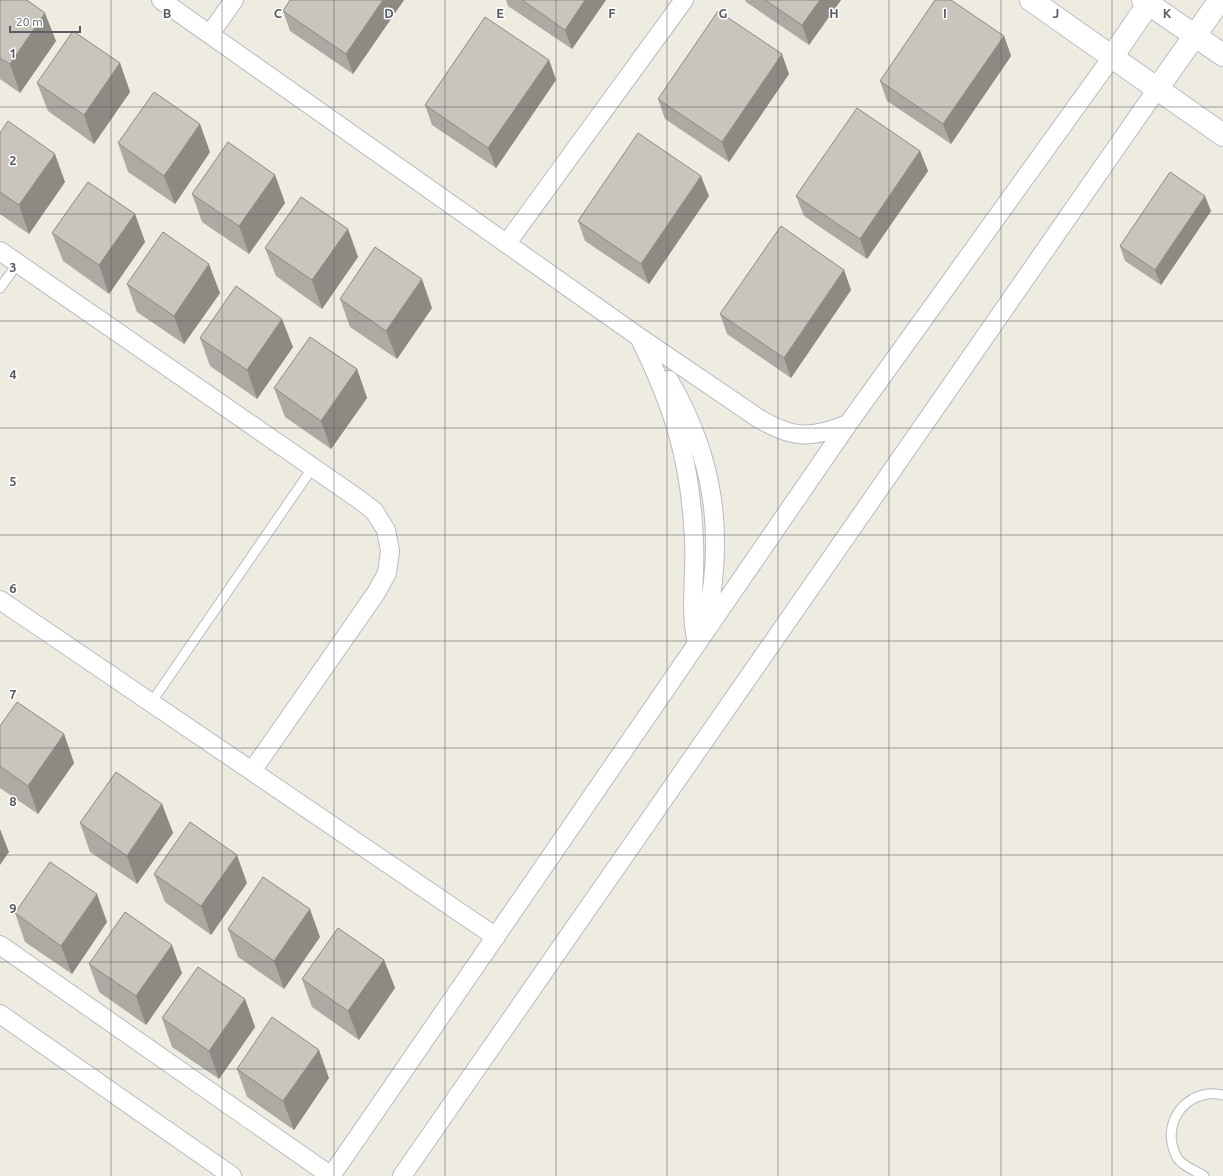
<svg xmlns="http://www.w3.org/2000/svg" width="1223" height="1176" viewBox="0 0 1223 1176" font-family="Ubuntu,sans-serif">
<rect width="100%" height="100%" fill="#eeece0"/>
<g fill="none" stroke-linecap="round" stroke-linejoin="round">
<g stroke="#b8bbc1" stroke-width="11">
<path id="lane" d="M0,288l18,-25
M151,703l162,-236
M1204,1176c-8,-5 -21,-10 -26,-17 -16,-27 -2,-60 30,-65 4,-1 10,0 15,1"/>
</g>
<g stroke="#b8bbc1" stroke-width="20">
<path id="street" d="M161,0l478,337 119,81c35,21 52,21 90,6
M210,34l24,-34
M507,243l177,-243
M0,251l357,247 17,13 12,19 4,21 -3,22 -11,20 -124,178
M639,337c35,70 52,126 55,204 2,36 -5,66 3,103
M669,380c46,79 56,155 37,245
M0,600l496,337
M0,945l331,231
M0,1014l232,162
M331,1176l517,-752 264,-367
M402,1176l755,-1087"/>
</g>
<g stroke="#bbbec6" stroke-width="24">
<path id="secondary" d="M1031,0l192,135
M1143,0l80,55
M1112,57l39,-57
M1157,89l63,-89"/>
</g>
<use href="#lane" stroke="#fff" stroke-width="9"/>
<use href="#street" stroke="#fff" stroke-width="18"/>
<use href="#secondary" stroke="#fff" stroke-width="22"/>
</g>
<path fill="#ada9a3" d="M0,0l56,41 -36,52 -20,-14z
M404,0l-51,74 -63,-43 -7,-20z
M506,0h100l-34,49 -64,-43z
M745,0h96l-32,45 -63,-43z
M1004,36l7,20 -60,88 -64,-43 -7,-20z
M549,60l7,20 -60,88 -64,-43 -7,-20z
M120,63l10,29 -36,52 -46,-33 -11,-28z
M789,74l-60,88 -64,-43 -7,-20z
M0,133l65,49 -36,52 -29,-20z
M118,143l92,9 -35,52 -47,-32z
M920,151l8,20 -61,88 -63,-43 -8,-20z
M275,175l10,28 -36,51 -47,-32 -10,-28z
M709,196l-60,88 -64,-43 -7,-20z
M1211,211l-50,74 -36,-24 -5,-15z
M135,214l10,28 -36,52 -46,-33 -11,-28z
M348,229l10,28 -36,52 -46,-33 -11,-28z
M844,270l7,20 -60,88 -64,-44 -7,-20z
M127,284l93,9 -36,51 -47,-32z
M340,299l92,9 -35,51 -47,-32z
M200,338l93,9 -36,52 -47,-33z
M357,369l10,29 -36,51 -46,-32 -11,-29z
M0,726l64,8 10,29 -36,51 -38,-26z
M162,804l11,29 -36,51 -47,-32 -10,-29z
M154,874l93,9 -36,52 -46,-33z
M15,913l92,9 -35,52 -47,-32z
M228,929l92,8 -36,52 -46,-32z
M384,960l11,28 -36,52 -47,-33 -10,-28z
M89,964l93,9 -36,52 -47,-33z
M245,999l10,28 -36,52 -47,-32 -10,-29z
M237,1069l92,9 -35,52 -47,-33z"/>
<path fill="#8d8a84" d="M383,0h21l-51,74 -7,-20z
M585,0h21l-34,49 -7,-19z
M820,0h21l-32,45 -7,-20z
M45,13l11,28 -36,52 -10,-29z
M1004,36l7,20 -60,88 -8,-20z
M782,54l7,20 -60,88 -7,-20z
M549,60l7,20 -60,88 -8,-20z
M120,63l10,29 -36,52 -10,-29z
M200,124l10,28 -35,52 -11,-28z
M920,151l8,20 -61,88 -7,-20z
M55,154l10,28 -36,52 -10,-29z
M275,175l10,28 -36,51 -10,-28z
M701,176l8,20 -60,88 -8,-20z
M1205,196l6,15 -50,74 -6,-15z
M135,214l10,28 -36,52 -10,-29z
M348,229l10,28 -36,52 -10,-29z
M209,264l11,29 -36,51 -10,-28z
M844,270l7,20 -60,88 -7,-20z
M422,279l10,29 -35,51 -11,-28z
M282,319l11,28 -36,52 -10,-29z
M357,369l10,29 -36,51 -10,-28z
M64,734l10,29 -36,51 -10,-28z
M162,804l11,29 -36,51 -10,-28z
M0,829l9,23 -9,13z
M237,855l10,28 -36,52 -10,-29z
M97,894l10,28 -35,52 -11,-28z
M310,909l10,28 -36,52 -10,-28z
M172,945l10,28 -36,52 -10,-29z
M384,960l11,28 -36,52 -11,-29z
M245,999l10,28 -36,52 -10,-28z
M319,1050l10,28 -35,52 -11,-29z"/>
<path fill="#c9c5bd" stroke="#8d8a84" d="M0,0h27l18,13 -35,51 -10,-6z
M290,0h93l-37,54 -63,-43z
M522,0h63l-20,30z
M765,0h55l-18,25z
M935,0h16l53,36 -61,88 -63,-43z
M718,11l64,43 -60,88 -64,-43z
M485,17l64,43 -61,88 -63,-43z
M73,31l47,32 -36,52 -47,-32z
M154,92l46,32 -36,52 -46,-33z
M857,108l63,43 -60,88 -64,-43z
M8,121l47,33 -36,51 -19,-13v-59z
M638,133l63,43 -60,88 -63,-43z
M228,142l47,33 -36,51 -47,-32z
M1170,172l35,24 -50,74 -35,-24z
M88,182l47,32 -36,51 -47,-32z
M301,197l47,32 -36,51 -47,-32z
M781,226l63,44 -60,88 -64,-44z
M163,232l46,32 -35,52 -47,-32z
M375,247l47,32 -36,52 -46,-32z
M236,286l46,33 -35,51 -47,-32z
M310,337l47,32 -36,52 -47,-33z
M17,702l47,32 -36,52 -28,-20v-40z
M116,772l46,32 -35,52 -47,-33z
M190,822l47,33 -36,51 -47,-32z
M50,862l47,32 -36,52 -46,-33z
M263,877l47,32 -36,52 -46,-32z
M125,912l47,33 -36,51 -47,-32z
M338,928l46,32 -36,51 -46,-32z
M198,967l47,32 -36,52 -47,-33z
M272,1017l47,33 -36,51 -46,-32z"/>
<path fill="none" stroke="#595d63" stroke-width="1" stroke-opacity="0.55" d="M111,0v1176M222,0v1176M334,0v1176M445,0v1176M556,0v1176M667,0v1176M778,0v1176M889,0v1176M1001,0v1176M1112,0v1176M0,107h1223M0,214h1223M0,321h1223M0,428h1223M0,535h1223M0,641h1223M0,748h1223M0,855h1223M0,962h1223M0,1069h1223"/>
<g font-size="13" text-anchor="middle" font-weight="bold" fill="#595d63" stroke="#fff" stroke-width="3" stroke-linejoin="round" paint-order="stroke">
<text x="167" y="18">B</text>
<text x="278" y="18">C</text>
<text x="389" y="18">D</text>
<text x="500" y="18">E</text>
<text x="612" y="18">F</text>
<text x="723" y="18">G</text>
<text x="834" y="18">H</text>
<text x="945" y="18">I</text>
<text x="1056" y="18">J</text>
<text x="1167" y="18">K</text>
<text x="13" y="58">1</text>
<text x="13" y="165">2</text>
<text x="13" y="272">3</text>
<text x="13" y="379">4</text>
<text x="13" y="486">5</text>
<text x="13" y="593">6</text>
<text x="13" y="699">7</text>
<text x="13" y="806">8</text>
<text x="13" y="913">9</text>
</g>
<path d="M10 26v6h70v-6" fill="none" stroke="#595d63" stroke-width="2"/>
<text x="16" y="26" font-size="12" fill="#595d63" stroke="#ffffff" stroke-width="3" paint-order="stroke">20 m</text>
</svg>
